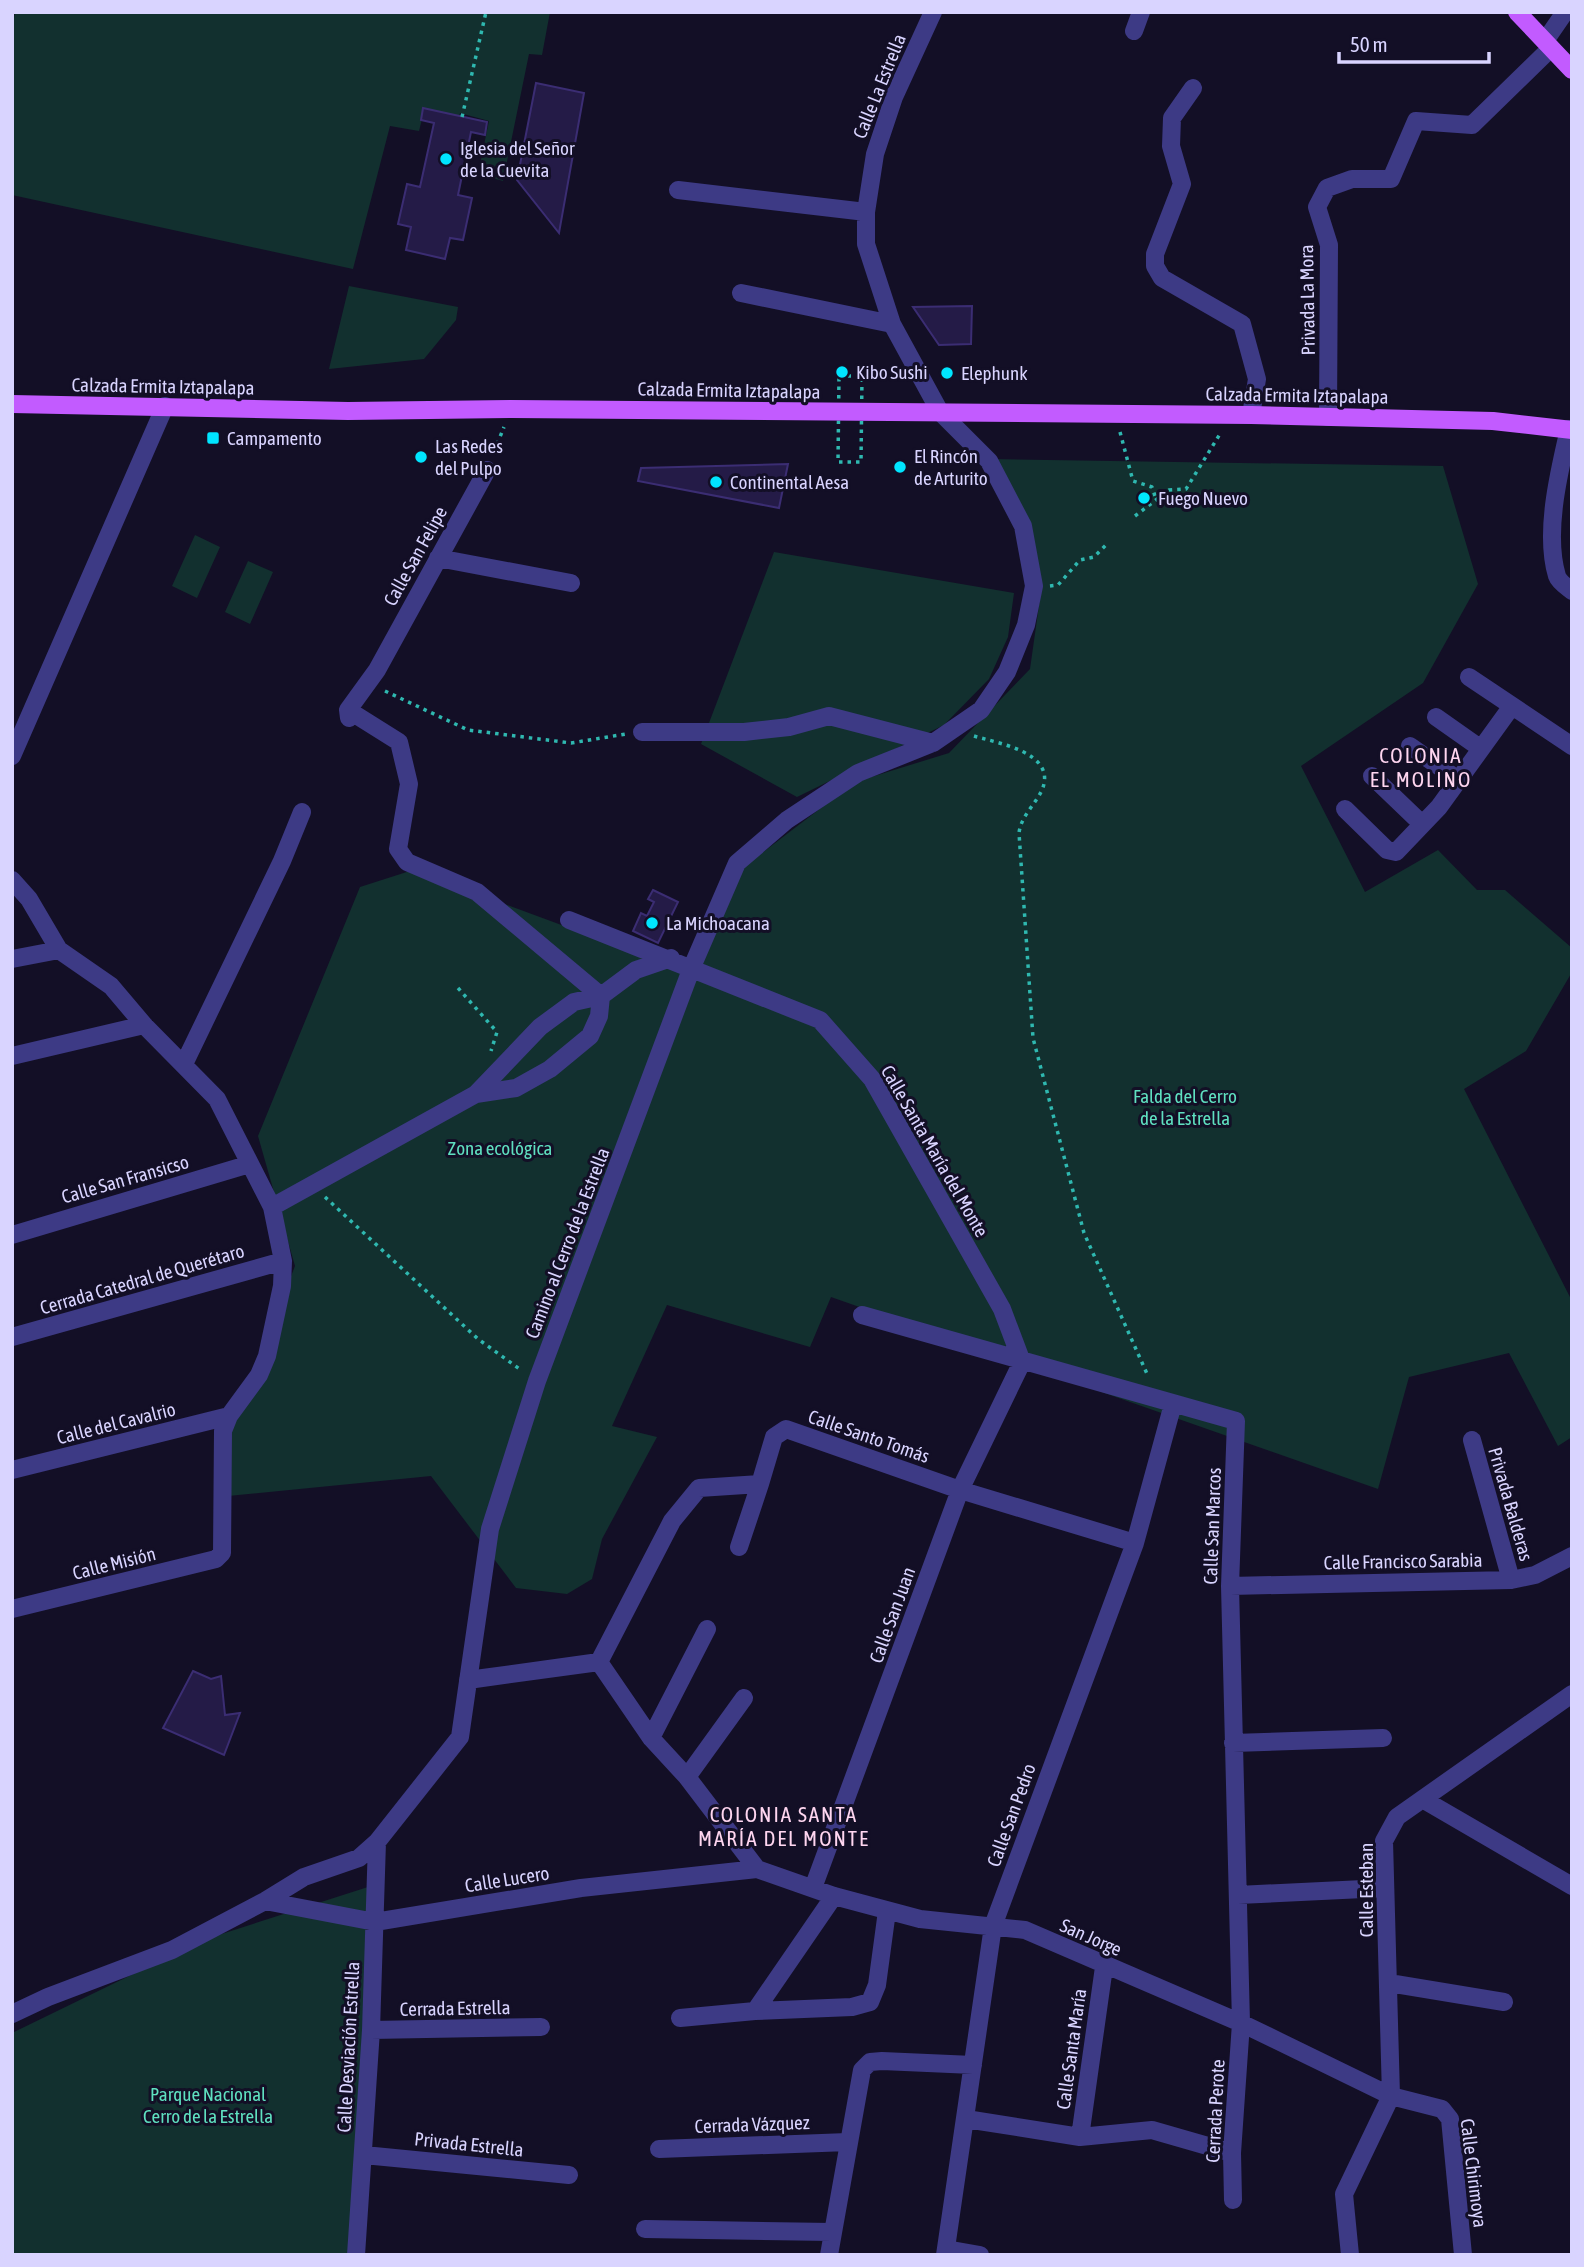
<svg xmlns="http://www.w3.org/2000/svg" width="1584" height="2267" viewBox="0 0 1584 2267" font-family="'Asap Condensed',sans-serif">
<rect width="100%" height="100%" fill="#130f26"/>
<path fill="#12302f" d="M15,12h535l-8,43 -13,-1 -26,127 -25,-7 11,-53 -29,-8 -3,12 -35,-6 -3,12 -29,-5 -37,143 -341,-74v-164z
M349,286l109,21 -2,13 -32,39 -95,10z
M987,459l456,7 35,118 -55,99 -122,83 64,126 73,-42 39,40h28l67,58v24l-46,79 -62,38 108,212v136l-14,9 -49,-93 -100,24 -31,112 -547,-192 -21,50 -143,-42 -55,121 45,11 -55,102 -10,40 -25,15 -51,-6 -85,-112 -203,20 2,-61 65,-169 -37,-130 102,-249 53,-17 281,104 39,-99 122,-93 94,-29 81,-84 12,-85z
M195,535l25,12 -23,51 -25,-12z
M774,552l240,41 -6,44 -19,42 -45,46 -147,72 -96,-53z
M248,561l25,11 -23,52 -25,-12z
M368,1887l-14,368h-342v-222l191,-93z"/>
<path fill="#241b47" stroke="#3b2d73" stroke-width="2" d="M536,83l48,10 -25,140 -42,-53z
M423,108l64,14 -2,13 -14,-3 -13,63 14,3 -9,42 -13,-2 -5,21 -39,-9 5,-23 -13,-3 9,-40 13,3 14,-64 -13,-3z
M972,306l-1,38 -32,1 -26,-38z
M788,464l-9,44 -141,-27 3,-13z
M653,890l25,12 -20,41 -25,-12 8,-18 6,3 7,-14 -6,-3z
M193,1671l18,8 10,-3 4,39 15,-2 -16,42 -61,-27z"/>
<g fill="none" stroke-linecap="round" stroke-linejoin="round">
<path stroke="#2fb8b0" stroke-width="3.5" stroke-dasharray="3.5 5" stroke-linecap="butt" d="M462,117l24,-105
M839,376h23l-1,86h-23z
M1120,432l13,49 19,6 4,12
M494,452l10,-25
M1135,516l34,-26 17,-1 34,-55
M1050,586l8,-1 22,-25 14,-3 12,-12
M385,691l83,39 103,13 55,-9
M974,736c22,7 84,16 68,54 -7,15 -21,26 -23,43l14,205 51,195 64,143
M458,988l39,44 -6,19
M325,1197l153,142 43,31"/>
<path stroke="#3d3a85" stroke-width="18" d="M1134,31l7,-19
M1545,41l20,-29
M1193,88l-21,30 -1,28 11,38 -27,70v12l7,12 80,46 15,55 -6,36
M678,190l188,22
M741,293l151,31
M1328,417l1,-172 -12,-38 10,-19 25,-9h39l25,-58 56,4 79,-77
M1569,429c-10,43 -25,104 -12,147 2,6 10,11 15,15
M438,558l133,25
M1469,677l103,69
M348,710l51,32 10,42 -11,65 9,13 70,30 124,104
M1436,717l44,31
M349,718l-1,-8 29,-40 110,-200
M642,732h102l45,-5 40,-11 104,27
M1410,746l47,33
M12,756l153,-350
M1372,776l50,48
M1345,809l42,41 9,2 43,-45 73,-101
M12,880l17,19 30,51 52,36 33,39 73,74 55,108 11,54 -1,25 -15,70 -8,19 -30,41 -6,15 -1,122 -6,6 -204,50
M569,920l251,100 52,59 130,230 20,53 -62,128 -147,398
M12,959l47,-9
M12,1056l132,-31
M184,1064l98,-203 20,-49
M476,1094l64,-67 34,-25 27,-6
M272,1207l204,-113 40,-6 34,-19 40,-33 9,-20 2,-20 35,-26 35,-12
M12,1235l238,-71
M862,1315l374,106 -6,165 11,437 -9,130 1,47
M12,1337l271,-76
M1472,1440l39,140
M12,1470l217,-54
M739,1547l21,-63
M1230,1586l281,-6 24,-5 37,-19
M599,1662l52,76 36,39 70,92
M468,1680l131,-18 73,-141 27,-33 61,-4 14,-47 12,-8 174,61 175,53
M651,1738l56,-109
M1233,1743l150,-5
M687,1777l57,-79
M1424,1800l148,86
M1238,1895l146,-7
M265,1901l110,21 206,-34 176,-19 77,27 86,23 105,11 216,93 150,73 51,13 8,10 13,136
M1389,1983l115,19
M755,2011l79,-115
M12,2014l36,-17 124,-47 93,-49 39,-24 55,-19 18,-16 83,-105 30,-208 47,-148 155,-414 45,-104 50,-43 71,-47 75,-30 48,-33 26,-38 19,-47 8,-39 -11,-60 -34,-65 -49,-49 -48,-88 -26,-80v-32l9,-58 19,-57 39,-85
M680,2018l75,-7 97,-4 18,-5 7,-17 10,-74
M371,2030l170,-3
M966,2119l114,18 72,-7 80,23
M1080,2137l24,-170
M659,2149l189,-7
M364,2155l205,20
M645,2229l187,3
M946,2249l34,6
M356,2255l15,-225 6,-188
M829,2255l33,-185 8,-8 12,-1 91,4
M945,2255l48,-329 142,-383 38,-139
M1350,2255l-6,-61 47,-98 -7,-255 13,-24 175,-123"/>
<path stroke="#c25bff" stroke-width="18" d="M1517,12l55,58
M12,404l336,7 163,-2 740,6 242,6 79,9"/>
</g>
<g fill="#00e5ff" stroke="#130f26" stroke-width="2.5">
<circle cx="446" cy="159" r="7"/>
<circle cx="842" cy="372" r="7"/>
<circle cx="947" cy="373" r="7"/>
<rect x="206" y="431" width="14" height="14" rx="3.5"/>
<circle cx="421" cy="457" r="7"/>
<circle cx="900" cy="467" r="7"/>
<circle cx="716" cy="482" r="7"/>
<circle cx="1144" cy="498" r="7"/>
<circle cx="652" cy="923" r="7"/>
</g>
<g text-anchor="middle" stroke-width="6" stroke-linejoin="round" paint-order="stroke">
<g font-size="19" fill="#d9d4ff" stroke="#130f26">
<text transform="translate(879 86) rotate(-68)" y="7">Calle La Estrella</text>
<text transform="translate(1307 300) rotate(-91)" y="7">Privada La Mora</text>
<text transform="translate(163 386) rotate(1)" y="7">Calzada Ermita Iztapalapa</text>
<text transform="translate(729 390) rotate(1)" y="7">Calzada Ermita Iztapalapa</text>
<text transform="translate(1297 395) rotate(1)" y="7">Calzada Ermita Iztapalapa</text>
<text transform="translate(415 556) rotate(-61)" y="7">Calle San Felipe</text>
<text transform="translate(935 1151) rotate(60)" y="7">Calle Santa María del Monte</text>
<text transform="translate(125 1179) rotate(-16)" y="7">Calle San Fransicso</text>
<text transform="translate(567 1243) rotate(-69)" y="7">Camino al Cerro de la Estrella</text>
<text transform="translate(142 1279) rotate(-16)" y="7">Cerrada Catedral de Querétaro</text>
<text transform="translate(116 1423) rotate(-14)" y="7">Calle del Cavalrio</text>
<text transform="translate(869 1436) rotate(19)" y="7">Calle Santo Tomás</text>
<text transform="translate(1511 1504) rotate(74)" y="7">Privada Balderas</text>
<text transform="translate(1212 1526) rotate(-88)" y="7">Calle San Marcos</text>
<text transform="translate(1403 1561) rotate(-1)" y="7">Calle Francisco Sarabia</text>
<text transform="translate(114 1563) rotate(-14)" y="7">Calle Misión</text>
<text transform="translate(892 1615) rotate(-70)" y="7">Calle San Juan</text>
<text transform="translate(1011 1815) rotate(-70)" y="7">Calle San Pedro</text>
<text transform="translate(507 1879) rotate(-9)" y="7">Calle Lucero</text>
<text transform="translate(1366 1890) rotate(-90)" y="7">Calle Esteban</text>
<text transform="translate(1091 1937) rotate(24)" y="7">San Jorge</text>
<text transform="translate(455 2008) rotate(-1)" y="7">Cerrada Estrella</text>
<text transform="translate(348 2047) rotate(-87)" y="7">Calle Desviación Estrella</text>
<text transform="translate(1071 2049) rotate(-82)" y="7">Calle Santa María</text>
<text transform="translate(1215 2111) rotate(-87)" y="7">Cerrada Perote</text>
<text transform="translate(752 2124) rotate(-2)" y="7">Cerrada Vázquez</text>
<text transform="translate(469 2144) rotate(6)" y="7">Privada Estrella</text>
<text transform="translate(1474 2173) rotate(83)" y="7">Calle Chirimoya</text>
</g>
<g font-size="19" fill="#d9d4ff" stroke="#130f26" text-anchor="start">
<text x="460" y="155">Iglesia del Señor<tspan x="460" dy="22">de la Cuevita</tspan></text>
<text x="856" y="379">Kibo Sushi</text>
<text x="961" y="380">Elephunk</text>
<text x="227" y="445">Campamento</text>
<text x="435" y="453">Las Redes<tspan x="435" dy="22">del Pulpo</tspan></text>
<text x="914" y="463">El Rincón<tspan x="914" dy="22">de Arturito</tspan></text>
<text x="730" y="489">Continental Aesa</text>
<text x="1158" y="505">Fuego Nuevo</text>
<text x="666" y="930">La Michoacana</text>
</g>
<g font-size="19" fill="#5fe0c0" stroke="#130f26">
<text x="1185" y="1103">Falda del Cerro<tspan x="1185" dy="22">de la Estrella</tspan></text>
<text x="500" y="1155">Zona ecológica</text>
<text x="208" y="2101">Parque Nacional<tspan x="208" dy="22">Cerro de la Estrella</tspan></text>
</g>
<g font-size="21" letter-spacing="2" fill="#ffd6f0" stroke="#130f26">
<text x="1421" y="763">COLONIA<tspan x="1421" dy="24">EL MOLINO</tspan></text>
<text x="784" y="1822">COLONIA SANTA<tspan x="784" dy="24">MARÍA DEL MONTE</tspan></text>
</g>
</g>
<rect width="1584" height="2267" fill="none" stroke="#d9d4ff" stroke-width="28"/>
<path d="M1339 52v10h150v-10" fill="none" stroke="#d9d4ff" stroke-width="3.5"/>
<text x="1350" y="52" font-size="21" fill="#d9d4ff" stroke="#130f26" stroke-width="5" paint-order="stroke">50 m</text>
</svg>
